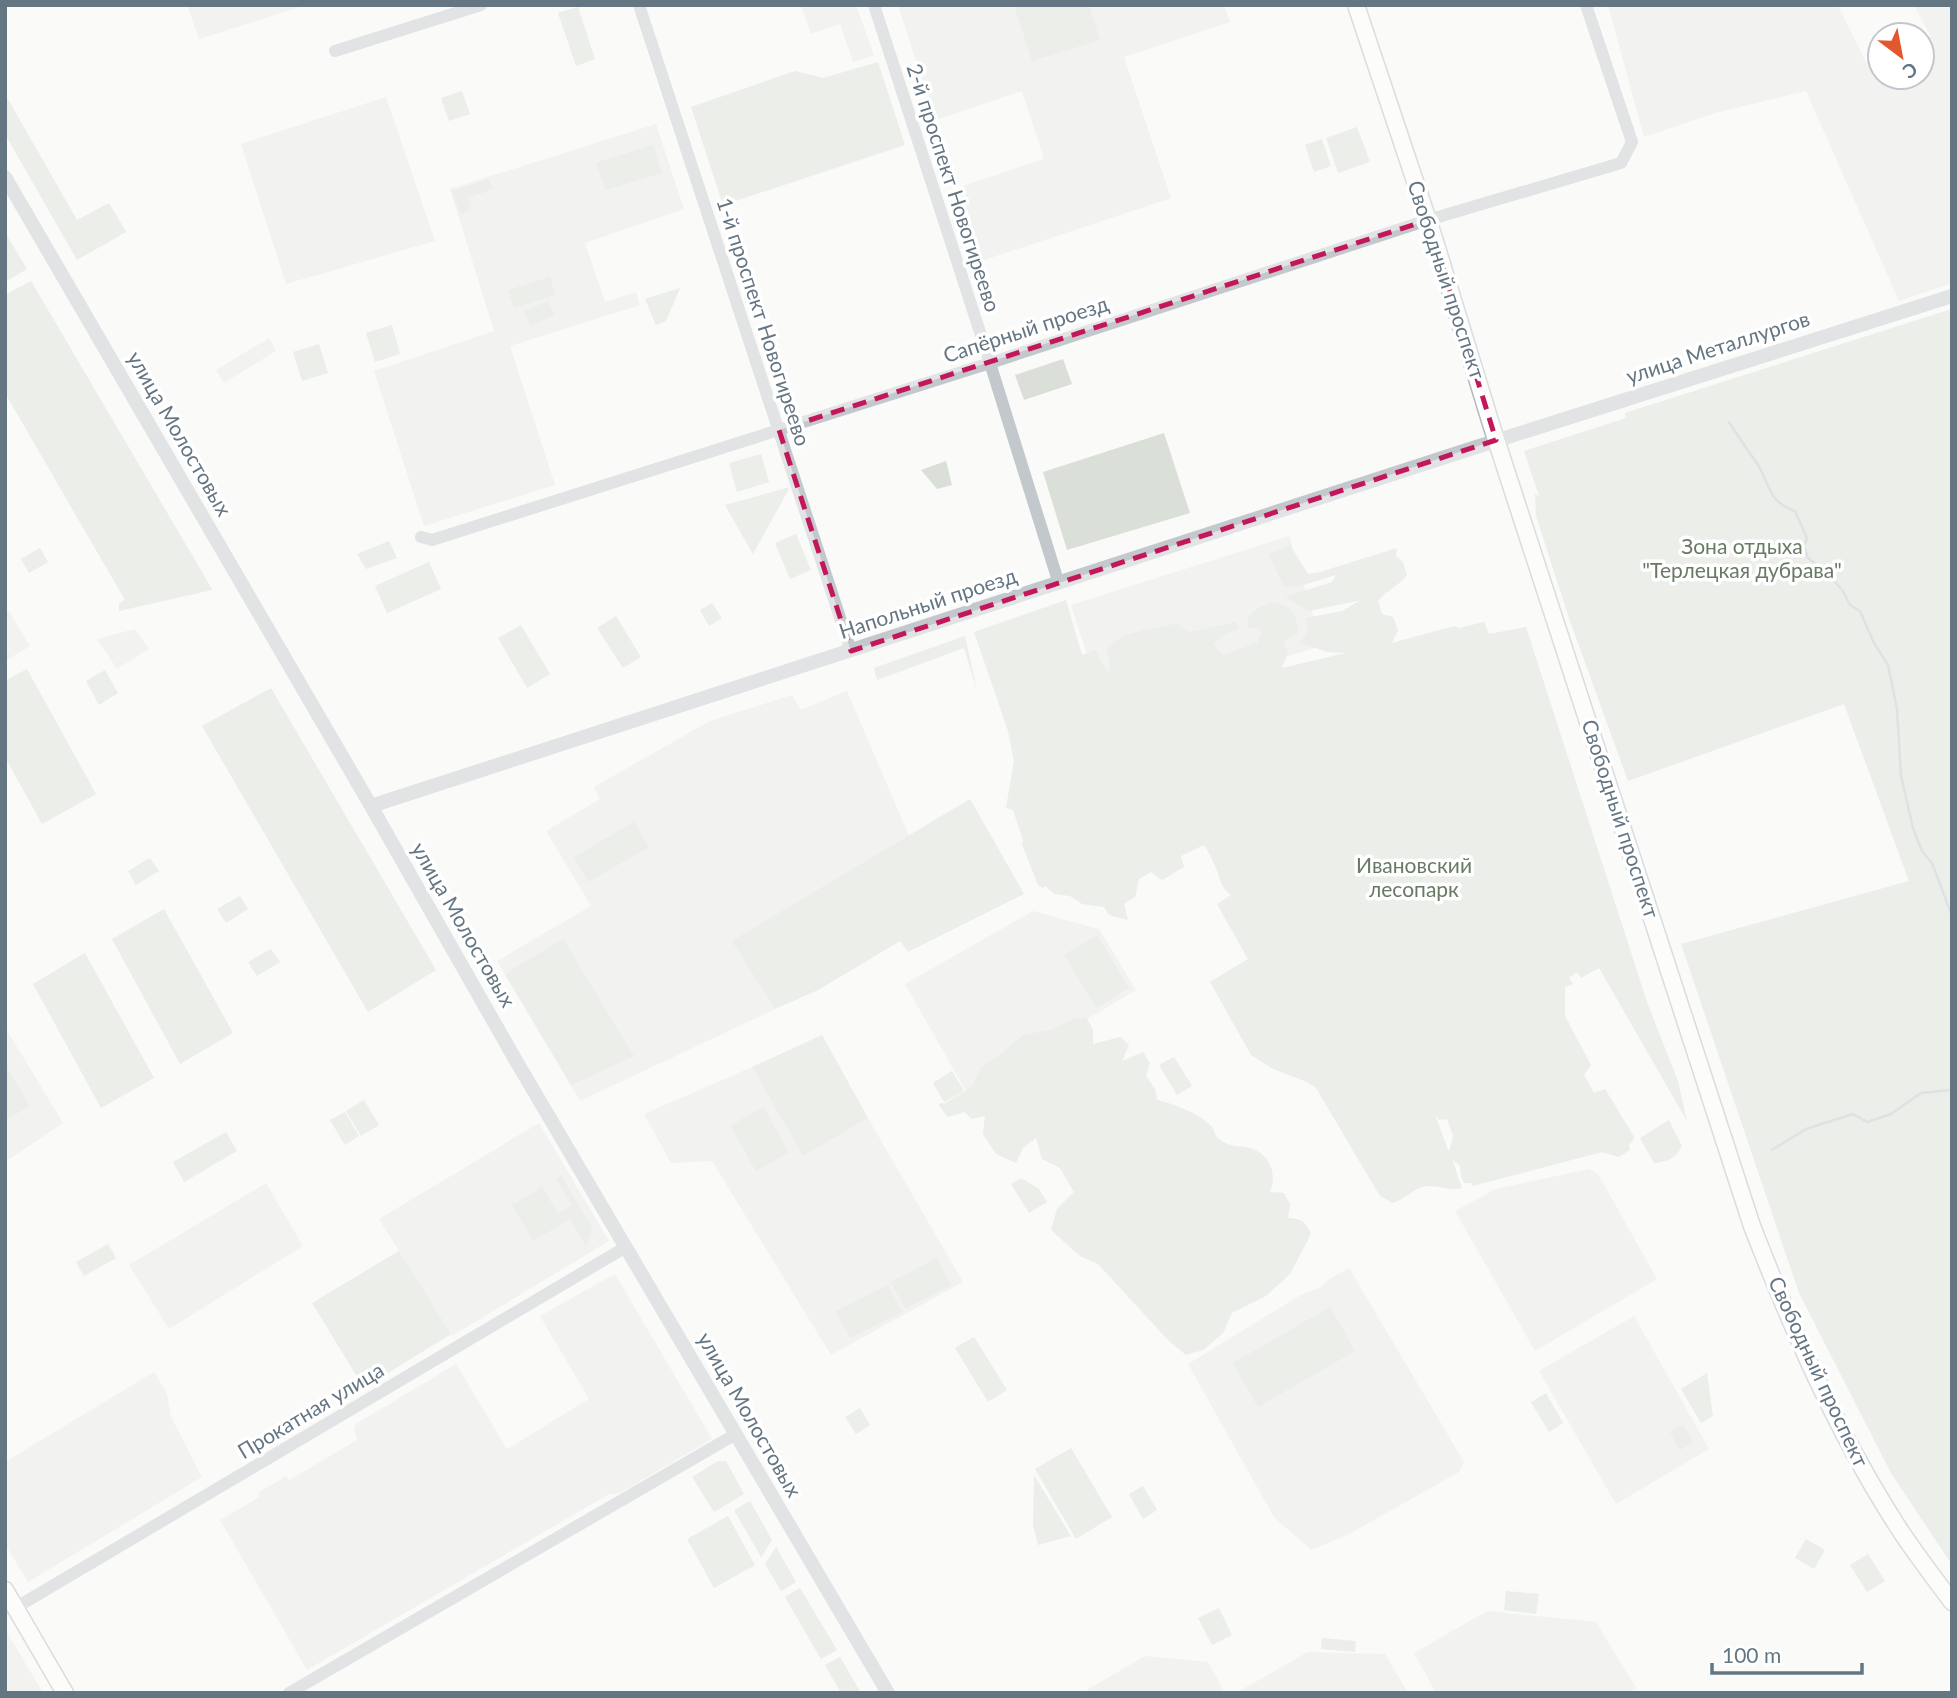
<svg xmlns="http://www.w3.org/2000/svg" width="1957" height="1698" viewBox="0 0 1957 1698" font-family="Lato,sans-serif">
<rect width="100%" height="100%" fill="#fafaf8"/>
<path fill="#e8e9e9" d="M187,5h119l-107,34z
M801,5h55l18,50 -21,7 -13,-38 -29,10z
M898,5h326l6,17 -106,35 47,141 -190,63 -24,-73 87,-29 -22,-68 -87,29z
M1608,5h230l32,66 10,-5v11h42v-34l9,-6 -17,-32h38v278l-53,18 -93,-210 -91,22 -71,24z
M386,97l49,144 -149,43 -45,-140z
M656,124l28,85 -99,34 20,59 31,-10 4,13 -130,41 45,139 -131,41 -50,-155 120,-40 -44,-142z
M269,338l7,13 -52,32 -8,-13z
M1289,536l33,110 -217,64 -34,-105z
M9,611l21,35 -25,15v-48z
M135,629l14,20 -32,20 -20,-30z
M847,691l62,145 -176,105 42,68 -195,92 -83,-140 94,-55 -45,-75 54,-32 -6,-12 116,-66 82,-26 9,15z
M1033,911l66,18 37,61 -170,101 -61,-107z
M5,1027l58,96 -58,39z
M752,1067l51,89 65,-38 95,164 -132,73 -119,-194 -41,2 -27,-49z
M539,1123l70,118 -157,95 -73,-117z
M1589,1169l9,5 59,105 -122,72 -80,-140 41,-22z
M266,1183l37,63 -134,83 -40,-64z
M1349,1268l115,194 -5,10 -110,62 -38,16 -37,-33 -86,-153 111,-68 22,-9 7,-7z
M615,1274l97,165 -92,54 -11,1 -302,176 -87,-150 40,-23 -2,-4 28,-17 3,4 68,-40 -3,-10 2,-6 100,-60 51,85 82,-50 -49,-83z
M1634,1316l75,133 -93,55 -77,-133z
M154,1372l13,22 4,23 31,60 -174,105 -23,-38v-82z
M1487,1611l109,11 40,66 -8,5h-192l-22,-40z
M5,1629l38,64h-38z
M1308,1652l77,2 23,39h-172z
M1145,1656l63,6 17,31h-143z"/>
<path fill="#dadfd7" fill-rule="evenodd" d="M1014,5h75l11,35 -68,21z
M578,7l17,52 -19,7 -18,-53z
M878,62l27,83 -182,60 -32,-98 104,-36 28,7z
M462,91l8,23 -21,7 -8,-23z
M5,94l72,126 32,-17 17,29 -49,28 -72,-126z
M1357,127l13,35 -32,11 -12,-35z
M1322,139l9,27 -17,6 -9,-27z
M653,145l9,28 -57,17 -9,-27z
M489,179l4,10 -25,9 3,12 -11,4 -8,-23z
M5,232l22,37 -22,13z
M550,277l5,18 -41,13 -6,-18z
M31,281l181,308v1l-93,21v-7l6,-4 -120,-207v-98z
M680,288l-14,33 -10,4 -11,-26z
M548,301l7,14 -25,11 -6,-15z
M1952,309v1256l-61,-92 -92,-180 -118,-349 228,-63 -65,-177 -216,77 -58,-160 -34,-105 -1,-22 4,2 -15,-45 102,-33 -1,-5z
M392,325l8,29 -25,8 -9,-29z
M319,344l9,29 -26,8 -9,-29z
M1063,359l9,25 -48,16 -9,-25z
M1164,433l26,80 -123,37 -24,-78z
M761,454l8,28 -32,10 -8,-29z
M946,461l6,24 -15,4 -16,-19z
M790,487l-37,67 -28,-49z
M796,534l15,36 -21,9 -15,-36z
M389,541l8,17 -31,11 -9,-15z
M1290,545l18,29 12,-2 77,-24 -1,8 7,6 4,13c-9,12 -20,14 -29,26l4,13 11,3 5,13 -6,13 62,-17 5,2 25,-6 5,12 37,-7 122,378 30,76 9,40 -88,-153 -18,10 -4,-6 -8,6 4,6 -8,3v29l26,49 -7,10 10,18 11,-4 28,46 1,4 -5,6 1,5 -12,7 -16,-5 -130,34 -1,-3h-7l-3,-7 -1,-10 -8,-7 10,29c-13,4 -26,-5 -39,-1 -11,2 -19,13 -30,16l-13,-7 -64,-108 -9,-6 -34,-13 -22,-14 -41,-73 38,-23 -31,-55 14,-9c-11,-7 -11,-19 -16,-29 -3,-8 -7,-15 -11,-21l-23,11 3,11 -22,13 -11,-8 -12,7 -4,18 -11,7 4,16 -19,-5 -5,-8 -22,-3 -12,-8 -16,-2 -9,-8 -2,2 -5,-3 -16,-41 1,-4 -10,-30 -7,-2 8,-47 -6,-30 -34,-99 92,-32 16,55 13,-5 14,25 1,-9 -3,-17c10,-16 51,-22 70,-25l12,8 47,-10 2,7 -14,6 -11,10 10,10 34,-12 5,-9 -2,-5 -12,-2v-10c21,-22 48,-18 50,15l-15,10 5,11 -6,15 64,-15 -18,-1 -28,-9 8,-12 -2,-13 36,-7 19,-11 -52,11 -24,-14 47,-15 4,-7 -33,10 -19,2 -15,-33zM1435,1115l4,5 8,-1 6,17 -4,16z
M40,548l8,14 -19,11 -8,-14z
M429,562l12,27 -54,24 -12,-27z
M712,603l10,15 -13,8 -9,-16z
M616,616l25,41 -18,11 -26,-40z
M521,625l29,49 -23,14 -29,-50z
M965,636l12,55 -13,-43 -87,32 -3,-12z
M27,669l69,125 -54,30 -37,-67v-76z
M105,670l13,23 -19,12 -13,-24z
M271,688l165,282 -68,42 -166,-286z
M970,799l54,95 -116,58 -8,-11 -82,49 -43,19 -43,-68z
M634,822l15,25 -61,35 -14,-25z
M150,858l9,13 -23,14 -8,-14z
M240,896l8,13 -22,14 -9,-14z
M164,909l69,124 -53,31 -68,-125z
M1097,935l32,53 -33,20 -32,-53z
M563,939l71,117 -63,29 -66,-111z
M271,949l9,13 -23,14 -9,-14z
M85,953l69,125 -53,30 -68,-124z
M1086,1017l7,13v14l27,-7 9,8 -7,16 21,-9 7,11 -4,13 9,13 2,11c15,3 44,14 54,26 4,5 3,9 8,13 13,9 18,6 31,9 21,6 27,27 20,44l14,1 6,11 -2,14c13,1 18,3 23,16l-21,40 -24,22 -34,17 -9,20 -20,17 -17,5 -18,-15 -70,-76 -18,-8 -29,-26 6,-21 17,-17 -14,-24 -18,-9 -6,-21 -13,10 -7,15 -20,-9 -13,-20 2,-18 -14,3 -6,-7 -17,5 -10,-13 7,-1 27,-16 9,-20 16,-10 26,-22 28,-5 20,-10z
M822,1035l46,83 -65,38 -51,-89z
M1174,1057l18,29 -15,9 -18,-30z
M5,1064l25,42 -25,14z
M952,1071l12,20 -20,11 -11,-19z
M364,1100l15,25 -18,11 -15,-25z
M763,1107l26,45 -33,19 -26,-45z
M345,1112l14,24 -14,9 -15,-25z
M1669,1120l13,26c-6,12 -15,16 -28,17l-14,-25z
M226,1132l11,19 -53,31 -11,-20z
M561,1176l31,52 -6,18 -16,-27 -37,22 -21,-36 30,-18 16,27 14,-9 -16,-27z
M1021,1178l18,11 8,13 -18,11 -18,-29z
M108,1244l8,14 -32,18 -8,-14z
M399,1251l52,83 -87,54 -52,-85z
M937,1258l14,27 -46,24 -14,-27z
M888,1285l14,27 -52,26 -14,-27z
M1330,1307l25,44 -97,56 -25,-44z
M974,1337l33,53 -19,12 -33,-54z
M1707,1373l6,43 -12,7 -20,-34z
M1546,1393l17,30 -14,9 -18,-30z
M860,1408l10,17 -14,9 -11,-17z
M1683,1425l10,17 -13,8 -10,-18z
M1071,1448l41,69 -36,22 -41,-70z
M718,1461h8l18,33 -30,18 -22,-35z
M1034,1475l37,61 -33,9 -5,-20z
M1143,1486l14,24 -14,9 -14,-25z
M750,1501l22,39 -11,17 -27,-47z
M728,1516l27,49 -41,23 -27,-49z
M1806,1539l19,11 -11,19 -19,-11z
M776,1547l20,35 -15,9 -16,-27z
M1868,1554l17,27 -18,11 -17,-27z
M800,1588l37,62 -16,9 -36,-62z
M1506,1591l33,3 -3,20 -32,-4z
M1219,1608l13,27 -20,10 -14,-27z
M1322,1638l34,3 -1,11 -34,-3z
M840,1657l21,36h-20l-16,-28z"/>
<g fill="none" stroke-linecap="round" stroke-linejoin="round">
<path stroke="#bbc7cb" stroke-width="2.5" d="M1729,422c9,15 19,28 29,43 12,20 10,37 37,46l12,27 -3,8 4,12 19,15 16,18 7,14 10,6 14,32 14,22 9,44 4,67 12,52 9,23 10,12 20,53
M1772,1150l34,-21 47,-15 14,8 24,-8 30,-21 31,-3"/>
<g stroke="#b3babf" stroke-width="19">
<path id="secondary" d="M1356,5l78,233 57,186 261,802c40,103 84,204 144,298 17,27 37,52 56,78
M5,1590l60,103"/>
</g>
<path stroke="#c3c8cc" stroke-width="12" d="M639,5l212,646
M874,5l116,358 69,221
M335,51l146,-46
M421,537l11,3 558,-177 438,-143 193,-57 11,-21 -46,-137
M15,1608l611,-361
M289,1693l447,-259"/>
<path stroke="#c3c8cc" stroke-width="14" d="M5,177l366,629 144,253 373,634
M371,806l1099,-357 482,-153"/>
<use href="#secondary" stroke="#fff" stroke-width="16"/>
</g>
<path d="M0 0H1957V1698H0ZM1428,220l68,220 -645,211 -72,-221z" fill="#fafaf8" fill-opacity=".55" fill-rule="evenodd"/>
<path fill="none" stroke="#c2185b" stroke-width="5" stroke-dasharray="14 9" stroke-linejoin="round" d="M1428,220l68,220 -645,211 -72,-221z"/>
<g text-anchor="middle" stroke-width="7" stroke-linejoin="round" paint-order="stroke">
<g font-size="21" fill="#657683" stroke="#fff">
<text transform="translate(953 188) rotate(72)" y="7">2-й проспект Новогиреево</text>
<text transform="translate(1446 280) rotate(72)" y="7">Свободный проспект</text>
<text transform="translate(763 322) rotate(72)" y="7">1-й проспект Новогиреево</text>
<text transform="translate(1026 330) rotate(-18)" y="7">Сапёрный проезд</text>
<text transform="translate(1718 348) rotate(-18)" y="7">улица Металлургов</text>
<text transform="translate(179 434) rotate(60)" y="7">улица Молостовых</text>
<text transform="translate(928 604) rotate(-18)" y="7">Напольный проезд</text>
<text transform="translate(1620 819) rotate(72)" y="7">Свободный проспект</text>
<text transform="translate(463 925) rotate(60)" y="7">улица Молостовых</text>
<text transform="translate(1818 1372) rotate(65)" y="7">Свободный проспект</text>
<text transform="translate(311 1411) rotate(-31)" y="7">Прокатная улица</text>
<text transform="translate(749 1415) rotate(60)" y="7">улица Молостовых</text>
</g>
<g font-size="21" fill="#687a64" stroke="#fff">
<text x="1742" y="554">Зона отдыха<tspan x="1742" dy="24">"Терлецкая дубрава"</tspan></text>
<text x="1414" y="873">Ивановский<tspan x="1414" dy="24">лесопарк</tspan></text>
</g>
</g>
<rect width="1957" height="1698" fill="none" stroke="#657683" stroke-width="14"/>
<g transform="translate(1901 56) rotate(148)"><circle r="33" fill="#ffffff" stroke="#c1c8cd" stroke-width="2"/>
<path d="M0-5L12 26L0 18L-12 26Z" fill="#e4572e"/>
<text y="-10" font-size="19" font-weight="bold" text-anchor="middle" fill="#657683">С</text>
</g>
<path d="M1712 1663v10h150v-10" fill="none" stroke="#657683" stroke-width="3.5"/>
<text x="1722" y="1663" font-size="21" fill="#657683" stroke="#ffffff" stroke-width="5" paint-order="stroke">100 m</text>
</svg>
